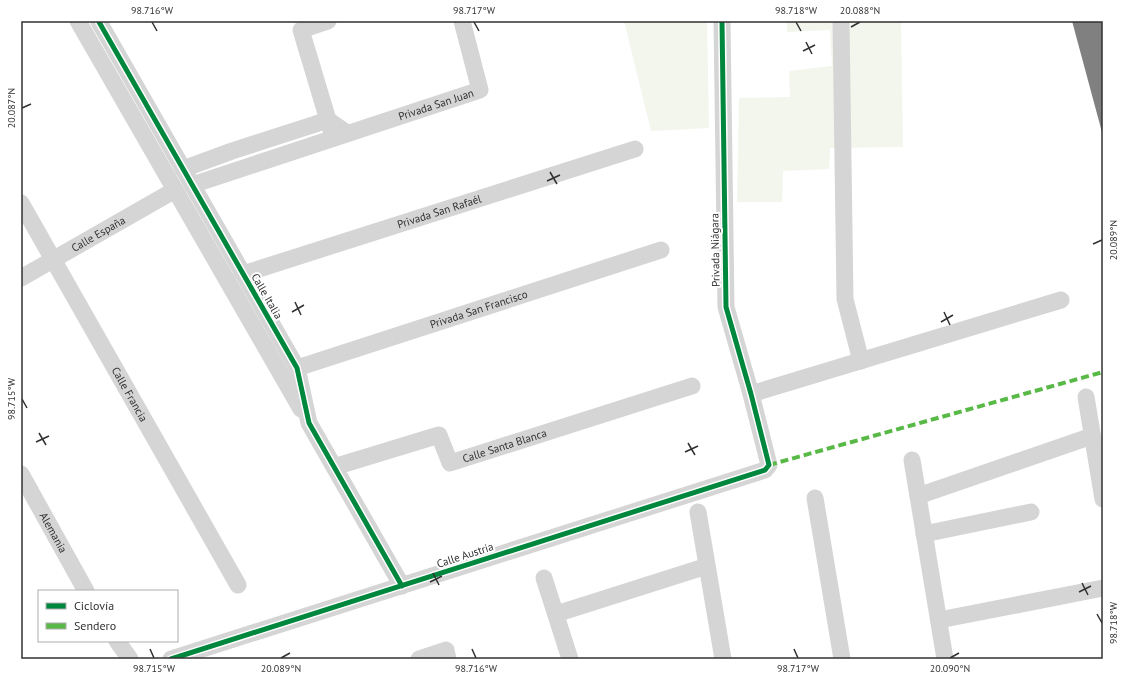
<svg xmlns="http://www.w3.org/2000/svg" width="1124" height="680" viewBox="0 0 1124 680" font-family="'PT Sans',sans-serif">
<rect width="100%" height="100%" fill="#fff"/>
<path fill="#f2f6ed" d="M624,21h83l2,107 -58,3z
M787,21h114l2,126 -73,1 -1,21 -46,2 -1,31h-45l2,-104 51,-1 -1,-26 43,-5 -2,-36 -43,2z"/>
<path fill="#808080" d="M1072,21h31v115z"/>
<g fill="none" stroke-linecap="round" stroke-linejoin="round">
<g stroke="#d5d5d5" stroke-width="17">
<path d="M78,21l223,388"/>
<path d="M100,21l-1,1 198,346 12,55 93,163"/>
<path d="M328,21l-27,9 30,100"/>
<path d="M841,21l4,278 16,62"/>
<path d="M183,169l49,-18 96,-31 19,13"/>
<path id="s1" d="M192,185l288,-95 -18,-69"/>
<path id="s2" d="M21,203l217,382"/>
<path id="s3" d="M243,274l392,-125"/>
<path id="s4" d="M21,278l154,-88"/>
<path id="s5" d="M297,368l364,-118"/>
<path d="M751,394l310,-94"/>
<path d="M1086,397l17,102"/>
<path d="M912,460l33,199"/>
<path id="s6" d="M334,467l105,-32 11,28 242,-77"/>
<path id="s7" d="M21,474l65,117"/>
<path d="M918,496l174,-60"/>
<path d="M815,498l27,161"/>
<path d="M698,512l25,147"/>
<path d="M924,534l107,-22"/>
<path d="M544,578l26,81"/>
<path d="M556,614l151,-48"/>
<path d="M939,620l164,-32"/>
<path d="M117,641l13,18"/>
<path d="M171,659l594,-189 4,-5 -18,-71 -25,-87 -4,-286"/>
<path d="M419,659l27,-9 2,9"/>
</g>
<path stroke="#58b947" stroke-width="4" stroke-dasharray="8 4" stroke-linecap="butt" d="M769,465l334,-93"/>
<g stroke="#fff" stroke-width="8">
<path id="cycleway" d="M100,21l-1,1 198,346 12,55 93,163
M171,659l594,-189 4,-5 -18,-71 -25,-87 -4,-286"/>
</g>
<use href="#cycleway" stroke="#00873e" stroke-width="5"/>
</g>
<path fill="none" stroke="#313131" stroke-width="1.5" d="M152,22l5,9M474,22l5,9M796,22l5,9M851,27l9,-5M806,42l6,12M803,51l12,-6M22,108l9,-4M550,172l7,12M547,181l13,-6M1093,244l9,-4M295,302l6,13M292,312l12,-7M944,312l6,13M941,322l12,-7M22,399l5,9M39,433l7,12M36,442l13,-6M688,443l7,12M685,452l13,-6M433,573l6,12M430,582l12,-6M1082,583l6,12M1079,592l12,-6M1097,614l5,9M150,649l4,9M472,649l4,9M794,649l4,9M281,658l9,-5M950,658l9,-5"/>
<g text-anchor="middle" stroke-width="4" stroke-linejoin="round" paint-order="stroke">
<g font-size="11" fill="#313131" stroke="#fff">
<text dy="4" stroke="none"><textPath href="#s1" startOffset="257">Privada San Juan</textPath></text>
<text dy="4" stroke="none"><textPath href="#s3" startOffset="206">Privada San Rafaél</textPath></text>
<text dy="4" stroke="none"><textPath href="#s4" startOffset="89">Calle España</textPath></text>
<text transform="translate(715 250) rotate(-91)" y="4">Privada Niágara</text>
<text transform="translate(267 296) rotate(60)" y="4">Calle Italia</text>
<text dy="4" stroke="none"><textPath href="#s5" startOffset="191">Privada San Francisco</textPath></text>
<text dy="4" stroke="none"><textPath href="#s2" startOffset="220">Calle Francia</textPath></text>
<text dy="4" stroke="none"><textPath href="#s6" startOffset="197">Calle Santa Blanca</textPath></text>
<text dy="4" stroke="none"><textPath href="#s7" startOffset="67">Alemania</textPath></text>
<text transform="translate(465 555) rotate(-18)" y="4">Calle Austria</text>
</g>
</g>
<rect width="1124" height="680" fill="none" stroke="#ffffff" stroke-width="44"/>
<rect x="38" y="590" width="140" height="52" fill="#ffffff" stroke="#adadad"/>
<rect x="46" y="603" width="20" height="6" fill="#00873e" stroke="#adadad"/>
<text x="74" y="610" font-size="12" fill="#313131">Ciclovía</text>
<rect x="46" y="623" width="20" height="6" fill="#58b947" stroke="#adadad"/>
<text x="74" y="630" font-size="12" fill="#313131">Sendero</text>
<rect x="22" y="22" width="1080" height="636" fill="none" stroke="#313131" stroke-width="1.5"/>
<g font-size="10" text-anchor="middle" fill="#313131">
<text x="152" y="14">98.716°W</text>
<text x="474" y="14">98.717°W</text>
<text x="796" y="14">98.718°W</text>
<text x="860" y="14">20.088°N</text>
<text transform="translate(11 108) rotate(-90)" y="4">20.087°N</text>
<text transform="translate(1113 240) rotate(-90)" y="4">20.089°N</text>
<text transform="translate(11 399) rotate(-90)" y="4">98.715°W</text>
<text transform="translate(1113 623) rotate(-90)" y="4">98.718°W</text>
<text x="154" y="672">98.715°W</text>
<text x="281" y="672">20.089°N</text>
<text x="476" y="672">98.716°W</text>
<text x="798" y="672">98.717°W</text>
<text x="950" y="672">20.090°N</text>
</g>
</svg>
